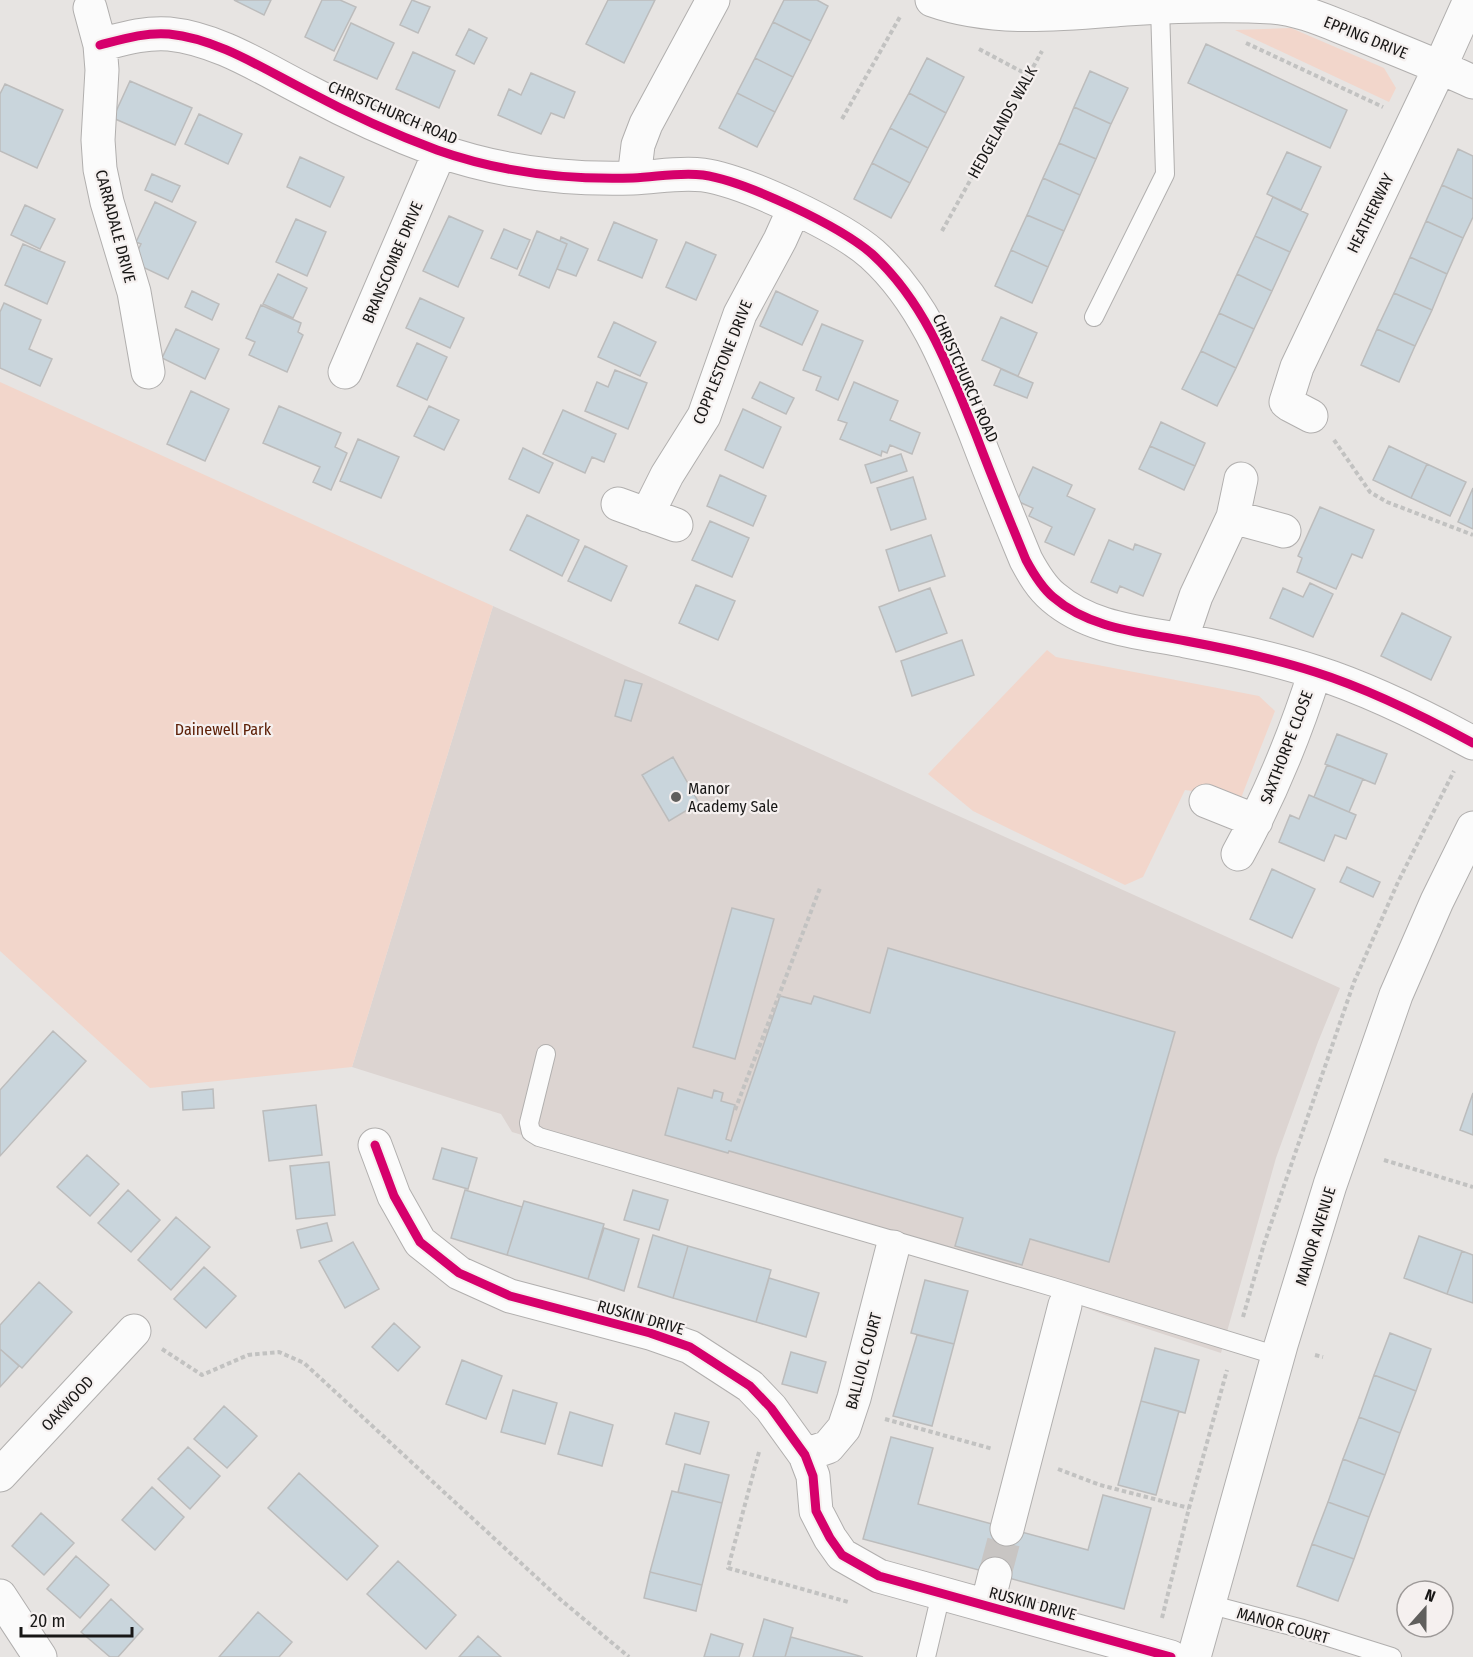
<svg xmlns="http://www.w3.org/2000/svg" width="1473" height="1657" viewBox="0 0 1473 1657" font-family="'Fira Sans Condensed',sans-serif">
<rect width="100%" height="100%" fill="#e7e4e2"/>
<path fill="#dcd4d1" d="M493,606l847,382 -22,54 -42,116 -55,195 -116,-38 -83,-31 -510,-152 -11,-18 -149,-47z"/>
<path fill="#f2d6cb" d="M1291,28l93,40 12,20 -7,14 -154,-72z
M0,382l493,224 -141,461 -202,21 -150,-137z
M1047,650l9,7 203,39 16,15 -34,87 -56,-8 -42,87 -18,8 -152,-74 -45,-37z"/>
<path fill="#c9d5dc" stroke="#bcbcbc" stroke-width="1.5" d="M234,0h37l-7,15z
M322,0h18l16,7 -22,44 -29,-14z
M412,0l18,7 -12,26 -18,-8z
M608,0h47l-31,63 -38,-19z
M784,0h33l11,6 -17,35 -38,-19z
M773,22l38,19 -18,36 -38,-19z
M351,23l43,20 -17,36 -43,-19z
M469,29l18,9 -13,26 -18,-9z
M1206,44l141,66 -17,38 -142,-65z
M413,52l42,19 -16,37 -43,-19z
M755,58l38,19 -18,35 -38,-19z
M927,58l37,19 -18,36 -37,-20z
M1090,71l38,17 -17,36 -37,-17z
M531,73l44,19 -11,26 -13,-5 -10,21 -43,-19 11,-26 12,6z
M130,81l62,27 -17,37 -62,-27z
M5,84l58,26 -26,58 -37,-17v-57z
M737,93l38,19 -18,35 -38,-19z
M909,93l37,20 -18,35 -38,-20z
M1074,107l37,17 -15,35 -37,-16z
M199,114l43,20 -14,30 -43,-20z
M890,128l38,20 -18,35 -38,-20z
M1059,143l37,16 -16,36 -37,-17z
M1458,149l15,7v43l-31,-14z
M1287,152l34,15 -20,43 -34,-16z
M300,157l44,20 -14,30 -43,-20z
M872,163l38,20 -19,35 -37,-19z
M152,174l28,12 -8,16 -27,-12z
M1043,178l37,17 -16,36 -37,-16z
M1442,185l31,14v18l-10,21 -37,-17z
M1273,197l35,17 -18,38 -35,-16z
M155,202l41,20 -28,57 -36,-17 9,-18 -5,-2z
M25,205l30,14 -15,30 -29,-14z
M1027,215l37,16 -16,36 -37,-17z
M449,216l34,15 -25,56 -35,-16z
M296,219l30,13 -19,44 -31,-14z
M1426,221l37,17 -16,36 -37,-17z
M614,222l43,18 -15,38 -44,-18z
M504,229l26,11 -13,29 -26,-11z
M537,231l30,13 -18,44 -30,-13z
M1255,236l35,16 -18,39 -35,-17z
M561,237l27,12 -12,27 -19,-7 10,-25 -7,-3z
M686,242l30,13 -20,45 -30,-13z
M23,244l42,18 -18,42 -42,-19z
M1011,250l37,17 -16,36 -37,-17z
M1410,257l37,17 -15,36 -38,-17z
M278,274l29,14 -14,30 -30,-14z
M1237,274l35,17 -18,38 -35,-16z
M192,291l27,13 -7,16 -27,-13z
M776,291l42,20 -16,34 -42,-19z
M1394,293l38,17 -17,36 -38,-17z
M420,298l44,20 -14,30 -44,-20z
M4,303l37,17 -12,29 23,10 -12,27 -40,-18v-56z
M261,305l40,18 -3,9 5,3 -16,37 -38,-17 6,-13 -9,-4z
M1219,313l35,16 -18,39 -35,-17z
M1001,317l36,16 -19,43 -36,-16z
M614,322l42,20 -16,34 -42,-19z
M822,324l41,17 -25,59 -22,-10 5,-13 -18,-7z
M176,329l43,20 -14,30 -43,-21z
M1377,329l38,17 -16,36 -38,-17z
M417,343l30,14 -20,43 -30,-14z
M1201,351l35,17 -19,38 -35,-17z
M1001,369l32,14 -6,15 -33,-13z
M615,370l32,13 -19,46 -43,-18 12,-29 11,5z
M760,382l34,16 -8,16 -34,-16z
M854,382l44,19 -8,19 30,13 -8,21 -22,-9 -3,8 -5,-2 -1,5 -41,-17 7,-16 -9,-3z
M191,391l38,18 -24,52 -38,-17z
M279,406l62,27 -6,14 12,6 -16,37 -18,-8 7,-15 -57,-24z
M429,406l30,14 -15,30 -30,-14z
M743,409l38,18 -18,41 -38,-18z
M563,410l53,24 -12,28 -12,-5 -7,16 -42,-19z
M1161,422l44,21 -10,23 -45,-20z
M358,439l41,18 -18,41 -41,-17z
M1150,446l45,20 -11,24 -45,-21z
M1389,446l38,18 -16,34 -38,-18z
M523,448l30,15 -14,30 -30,-14z
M901,454l6,17 -36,12 -6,-18z
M1427,464l39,18 -16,34 -39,-18z
M1033,467l39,18 -5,11 28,13 -21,46 -29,-13 7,-15 -23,-11 4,-8 -16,-7z
M720,475l46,21 -13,30 -46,-20z
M913,477l13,42 -35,11 -14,-42z
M1473,488v41l-15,-7z
M1320,507l54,23 -12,28 -10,-4 -16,35 -39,-17 5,-14 -4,-2z
M527,515l52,25 -17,36 -52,-26z
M710,521l39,17 -17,39 -40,-17z
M931,535l14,41 -46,15 -13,-41z
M1109,540l24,10 2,-6 26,10 -18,42 -23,-10 -3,7 -26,-11z
M585,546l42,20 -16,35 -43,-20z
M1310,583l23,11 -20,43 -43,-19 13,-30 20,9z
M696,585l39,16 -17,39 -39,-17z
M930,588l17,45 -51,19 -17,-45z
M1402,613l49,24 -20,43 -50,-24z
M962,640l12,35 -62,21 -11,-35z
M625,680l17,4 -11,37 -16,-5z
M1337,734l50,20 -12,30 -50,-20z
M673,757l26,46 -30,18 -27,-46z
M1327,765l36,14 -14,33 -35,-15z
M1309,795l47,20 -10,24 -11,-4 -11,26 -45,-19 11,-27 9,4z
M1347,867l33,15 -7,15 -33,-15z
M1272,869l43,20 -23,49 -42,-19z
M732,908l42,11 -39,140 -42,-12z
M888,948l287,84 -66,230 -79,-23 -8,26 -67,-19 8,-28 -234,-67 -1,2 -63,-18 13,-47 34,10 2,-8 9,3 -2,8 14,4 -9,34 5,2 49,-145 31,8 3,-8 56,17z
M53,1031l33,30 -86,95v-66z
M213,1089l1,19 -31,2 -1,-18z
M1473,1093v42l-13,-5z
M316,1105l6,50 -53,6 -6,-50z
M442,1148l35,10 -9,31 -35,-10z
M87,1155l32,29 -29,32 -33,-29z
M329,1162l6,53 -39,4 -6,-53z
M128,1190l32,30 -29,32 -33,-29z
M465,1190l57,17 -15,48 -56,-17z
M633,1190l35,10 -9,30 -35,-10z
M524,1201l80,23 -16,55 -81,-24z
M176,1217l34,30 -39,43 -33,-30z
M327,1223l5,18 -31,7 -4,-18z
M604,1228l35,11 -15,52 -36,-12z
M653,1235l35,11 -15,52 -35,-11z
M1419,1236l43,15 -15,43 -43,-16z
M353,1242l26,47 -34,19 -26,-47z
M688,1246l83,24 -15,52 -83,-24z
M1462,1251l11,4v48l-26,-9z
M204,1267l32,29 -30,32 -32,-29z
M769,1278l50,15 -13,44 -50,-15z
M925,1280l43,11 -14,53 -43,-11z
M39,1282l33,30 -50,56 -22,-19v-24z
M394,1323l26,24 -22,24 -26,-24z
M1390,1333l41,16 -15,42 -42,-16z
M917,1335l37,9 -22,82 -39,-10z
M1155,1348l44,12 -14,53 -44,-12z
M0,1349l19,17 -19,21z
M791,1352l35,10 -9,31 -35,-9z
M462,1360l40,16 -16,43 -40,-15z
M1374,1375l42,16 -16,42 -41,-16z
M513,1390l44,13 -12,41 -44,-12z
M1141,1401l38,10 -23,84 -38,-10z
M224,1406l33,30 -30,32 -33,-29z
M570,1412l43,13 -11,41 -44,-12z
M675,1413l34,9 -9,32 -34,-10z
M1359,1417l41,16 -15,42 -42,-16z
M891,1437l42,11 -15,56 170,46 15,-55 48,13 -27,101 -261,-70z
M188,1447l32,29 -30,33 -32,-30z
M1343,1459l42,16 -16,42 -41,-15z
M685,1464l44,11 -7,28 -44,-11z
M299,1473l79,73 -31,34 -79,-72z
M152,1487l32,30 -29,33 -33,-30z
M672,1491l50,12 -20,82 -52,-13z
M1328,1502l41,15 -15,42 -42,-15z
M41,1513l33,30 -30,32 -32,-29z
M1312,1544l42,15 -16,42 -41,-15z
M76,1556l33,29 -29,33 -33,-29z
M398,1561l58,54 -30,34 -59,-55z
M650,1572l52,13 -6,26 -52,-13z
M111,1599l32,30 -25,28h-8l-29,-25z
M258,1612l34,30 -13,15h-60z
M764,1619l29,9 -8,29h-32z
M711,1634l32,10 -4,13h-35z
M478,1636l23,21h-42z
M791,1637l72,20h-78z"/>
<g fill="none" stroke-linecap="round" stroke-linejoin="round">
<path stroke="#c8c5c3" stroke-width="33" stroke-dasharray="33 16" stroke-linecap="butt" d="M995,1574l12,-45"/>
<g stroke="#b1afae" stroke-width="20">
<path id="service" d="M1094,317l71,-143 -5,-167
M546,1054l-17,69 2,9 8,5 514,150 225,69
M1208,1604l95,25 89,28
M926,1657l15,-63"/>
</g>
<g stroke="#b1afae" stroke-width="35">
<path id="minor" d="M932,0c62,22 130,14 194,9 49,-3 98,-5 146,-2 30,2 60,17 87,27 38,16 77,31 114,48
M90,8l10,37 2,25 -4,70 2,29 7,33 27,90 14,80
M100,45c23,-6 46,-13 69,-11 50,5 96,36 140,58 41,22 85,42 128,58 62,22 131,30 196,28 24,-1 46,-6 70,-3 42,6 137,51 169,79 53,48 78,116 104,181 16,42 33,84 50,125 7,13 15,27 27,37 37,32 87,35 133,44 43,8 86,17 129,31 54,17 108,44 158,71
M634,178l4,-33 8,-21 67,-124
M345,372l95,-221
M1311,416l-21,-11 -4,-3 11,-35 143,-300 30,-67
M618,504l58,21
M647,515l20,-40 37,-59 36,-102 40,-74 14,-31
M1233,517l51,14
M1181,640l15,-44 37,-79 8,-38
M1206,801l50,20
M1238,854c32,-58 57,-119 77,-182
M375,1145l19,51 26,46 39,31 51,23 140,37 40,14 60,39 21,22 34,47 8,21 3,35 14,27 12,17 37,21 292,81
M805,1455l23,-8 16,-19 10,-30 39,-151
M0,1475l134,-144
M1007,1529l58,-224
M0,1596l40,61
M987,1606l8,-32"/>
</g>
<g stroke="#b1afae" stroke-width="35">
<path id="tertiary" d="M1194,1657l87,-312 49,-160 66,-190 41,-94 36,-73"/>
</g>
<path stroke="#c2c2c1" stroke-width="4" stroke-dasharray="4.5 3" stroke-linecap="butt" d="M1246,43l137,64
M979,49l49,26
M842,119l59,-104
M942,231l100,-180
M1334,440l36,52 17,10 86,33
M735,1110l85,-222
M1384,1160l89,27
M1243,1317l21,-73 90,-262 44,-100 56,-111
M162,1349l40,26 46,-20 31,-3 25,11 257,237 68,57
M1315,1355l8,2
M885,1419l108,30
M759,1452l-31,116 120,34
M1058,1469l42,16 89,23
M1162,1618l27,-110 38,-138"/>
<use href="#service" stroke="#fbfbfb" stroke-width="18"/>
<use href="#minor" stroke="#fbfbfb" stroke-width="33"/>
<use href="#tertiary" stroke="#fbfbfb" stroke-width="33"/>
<g stroke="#f5f0ef" stroke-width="13">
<path id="cycleway" d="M100,45c23,-6 46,-13 69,-11 50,5 96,36 140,58 41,22 85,42 128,58 62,22 131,30 196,28 24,-1 46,-6 70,-3 42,6 137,51 169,79 53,48 78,116 104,181 16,42 33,84 50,125 7,13 15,27 27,37 37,32 87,35 133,44 43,8 86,17 129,31 54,17 108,44 158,71
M375,1145l19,51 26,46 39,31 51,23 140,37 40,14 60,39 21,22 34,47 8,21 3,35 14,27 12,17 37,21 292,81"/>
</g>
<use href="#cycleway" stroke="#d6006c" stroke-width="9"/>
</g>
<circle fill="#605f5d" stroke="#f5f0ef" stroke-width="2" cx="676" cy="797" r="6"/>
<g text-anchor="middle" stroke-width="4.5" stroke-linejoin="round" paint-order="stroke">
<g font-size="16" fill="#181716" stroke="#f5f0ef">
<text transform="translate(1366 37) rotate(22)" y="6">EPPING DRIVE</text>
<text transform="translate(393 112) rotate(23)" y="6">CHRISTCHURCH ROAD</text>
<text transform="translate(1002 122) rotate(-61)" y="6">HEDGELANDS WALK</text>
<text transform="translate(1370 213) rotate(-64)" y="6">HEATHERWAY</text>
<text transform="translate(116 226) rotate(75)" y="6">CARRADALE DRIVE</text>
<text transform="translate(392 262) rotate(-67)" y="6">BRANSCOMBE DRIVE</text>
<text transform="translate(722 362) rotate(-68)" y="6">COPPLESTONE DRIVE</text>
<text transform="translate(966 378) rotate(66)" y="6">CHRISTCHURCH ROAD</text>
<text transform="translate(1286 747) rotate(-69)" y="6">SAXTHORPE CLOSE</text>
<text transform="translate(1315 1236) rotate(-73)" y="6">MANOR AVENUE</text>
<text transform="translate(641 1317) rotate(16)" y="6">RUSKIN DRIVE</text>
<text transform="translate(863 1361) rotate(-75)" y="6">BALLIOL COURT</text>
<text transform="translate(67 1403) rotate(-47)" y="6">OAKWOOD</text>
<text transform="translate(1033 1603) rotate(15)" y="6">RUSKIN DRIVE</text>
<text transform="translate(1283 1625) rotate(16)" y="6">MANOR COURT</text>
</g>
<g font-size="16" fill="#5e2108" stroke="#f5f0ef">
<text x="223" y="735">Dainewell Park</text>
</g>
<g font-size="16" fill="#181716" stroke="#f5f0ef" text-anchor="start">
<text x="688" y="794">Manor<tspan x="688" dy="18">Academy Sale</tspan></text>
</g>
</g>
<g transform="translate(1425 1609) rotate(21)"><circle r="28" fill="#f5f0ef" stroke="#9d9998" stroke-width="1.5"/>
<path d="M0-4.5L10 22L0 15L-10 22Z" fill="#605f5d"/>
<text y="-9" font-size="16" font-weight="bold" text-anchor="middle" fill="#181716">N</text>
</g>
<path d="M21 1627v9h111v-9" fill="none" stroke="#181716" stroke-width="3"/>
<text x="30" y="1627" font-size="18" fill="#181716" stroke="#f5f0ef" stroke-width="4.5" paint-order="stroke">20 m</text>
</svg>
